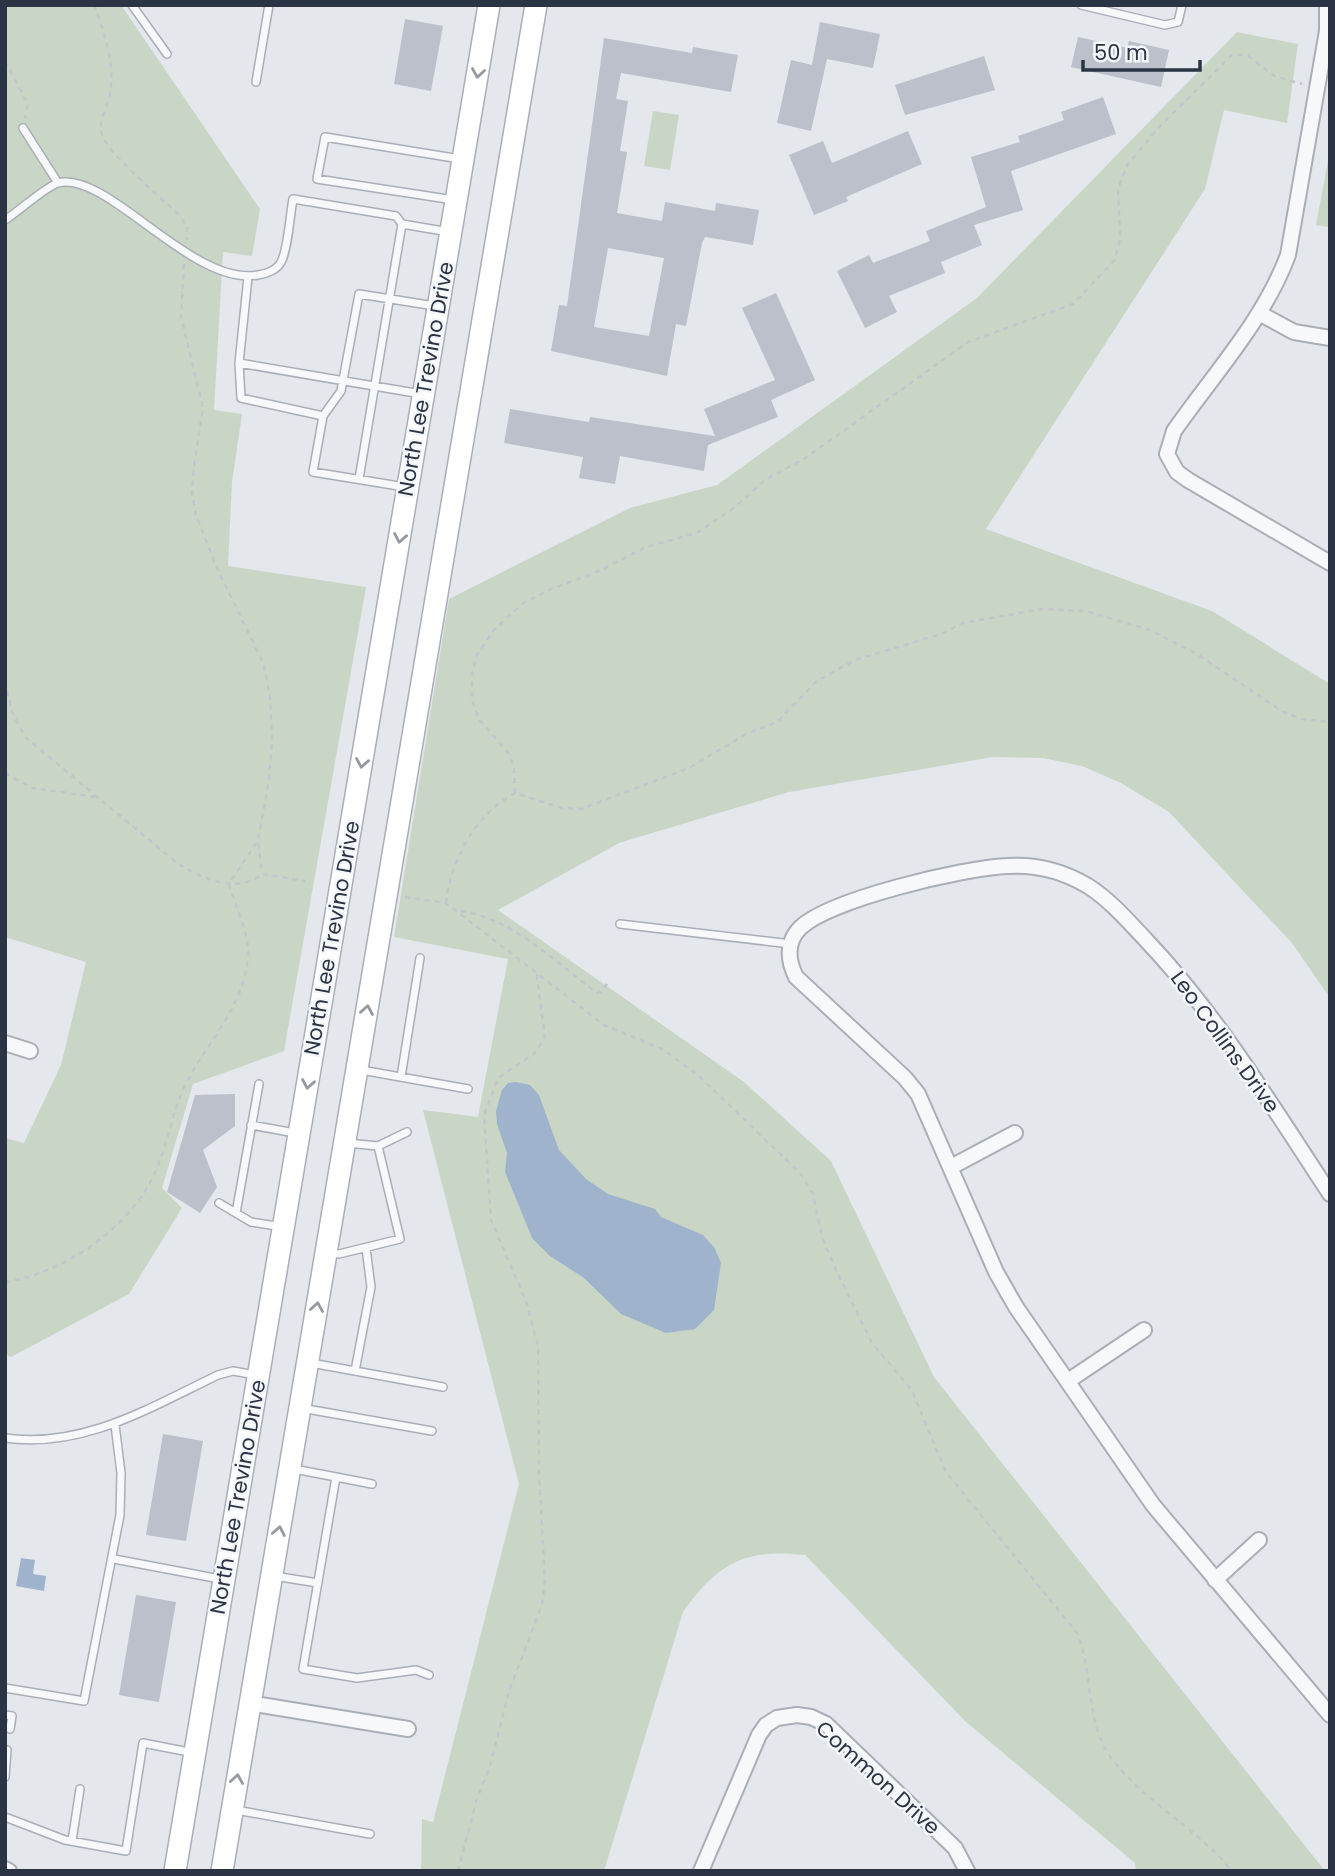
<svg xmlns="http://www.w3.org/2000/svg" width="1335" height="1876" viewBox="0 0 1335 1876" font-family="Poppins,sans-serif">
<rect width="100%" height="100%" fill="#e4e7ec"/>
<path fill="#c9d6c5" d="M5,5h116l139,204 -8,47 -29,-4 -9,158 28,4 -10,68 -4,84 138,21 -82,464 -91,33 -31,104 20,20 -53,86 -118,63 -6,-3v-216l19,5 37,-78 25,-103 -81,-25z
M1237,32l61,12 -11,79 -63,-13 -19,79 -219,340 226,82 118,73v314l-38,-55 -123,-131 -48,-29 -39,-17 -39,-8 -50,-1 -204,35 -170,51 -121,67 246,172 87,79 103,216 391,494h-189l-1,-8 -170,-142 -160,-166c-60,-7 -88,9 -122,57l-79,259h-183l1,-52 11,3 86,-338 -96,-374 55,7 30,-158 -114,-22 55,-338 181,-91 87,-23 260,-187z
M653,111l26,4 -9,55 -26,-4z
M1330,150v77l-14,-2z"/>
<path fill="#9fb4cc" d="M516,1082l14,3 9,10 20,55 27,29 22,15 47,15 6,8 42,18 11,12 7,16 -7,47 -19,19 -29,4 -45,-19 -37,-36 -34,-22 -18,-18 -27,-66 2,-19 -10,-29 -1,-13 6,-21 6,-7z
M21,1558l14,2 -2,14 13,2 -2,15 -28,-5z"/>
<path fill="#bbc0ca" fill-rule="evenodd" d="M405,19l38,7 -12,65 -37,-7z
M820,22l60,12 -7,34 -46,-9 -16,72 -34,-8 14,-63 21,5z
M1078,37l49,11 2,-7 40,9 -8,37 -90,-20z
M604,38l88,15 1,-6 45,8 -7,37 -110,-19 -5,26 12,2 -8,50 7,1 -10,61 45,8 3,-19 50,9 1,-8 43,7 -6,35 -48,-8 -3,6 -16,83 -10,-2 -9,52 -116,-25 8,-46 8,1zM608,248l56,10 -15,78 -55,-9z
M984,56l11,34 -90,25 -10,-30z
M1103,97l13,37 -105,37 12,39 -49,15 8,20 -41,17 4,11 -56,23 8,16 -32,16 -28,-57 32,-16 4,8 57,-22 -4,-10 60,-24 -15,-50 49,-15 -2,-6 46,-16 -3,-8z
M908,131l14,33 -76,33 2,4 -34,14 -25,-60 34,-14 9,22z
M776,293l39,87 -44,20 7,17 -70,28 -4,26 -84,-15 -5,28 -36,-6 4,-21 -79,-14 6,-34 79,13 1,-5 125,19 -11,-27 71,-29 -33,-72z
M235,1094v32l-32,24 14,37 -17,26 -33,-21 28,-97z
M163,1434l40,7 -17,100 -40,-6z
M136,1595l40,7 -17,100 -40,-7z"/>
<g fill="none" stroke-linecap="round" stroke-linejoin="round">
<g stroke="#a9aeb7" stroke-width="10">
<path id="lane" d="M132,5l35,49
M1081,5l84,20 13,-3 4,-17
M256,82l13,-77
M23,128l35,55
M454,200l-137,-21 8,-42 135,22
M5,220c13,-8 40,-33 53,-37 49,-13 134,104 200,92 8,-1 19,-5 23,-13 7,-12 9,-48 12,-63l103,17 6,8 -43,255
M402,224l47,8
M248,277l-9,86 2,35 82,18
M239,363l182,31
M405,487l-92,-15 10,-56 18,-25 18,-97 76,12
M620,924l171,20
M361,1070l107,19
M401,1077l19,-119
M251,1125l44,8
M347,1143l31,3
M219,1203l32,19 32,5
M236,1213l23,-129
M366,1248l5,39 -16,84 88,16
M330,1253l9,1 61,-15 -22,-93 29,-14
M311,1363l44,8
M301,1408l131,23
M5,1438c78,11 146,-31 213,-63l15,-4 23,4
M294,1469l42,8 -33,192 54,9 59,-8 13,5
M336,1477l36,7
M114,1559l106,20
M274,1576l44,7
M5,1688l79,13 36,-186 1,-42 -6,-48
M5,1715l7,1 -2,13
M5,1777l2,-27
M236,1810l134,24
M5,1817l60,23 61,11 17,-108 51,10
M72,1841l8,-52"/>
</g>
<g stroke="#a9aeb7" stroke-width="18">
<path id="street" d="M1327,5v26l-39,224c-24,65 -75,120 -114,176l-7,23 10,18 11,8 142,83
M1259,313l35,19 36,6
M5,1043l25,8
M951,1167l64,-34
M1330,1194c-58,-88 -112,-178 -184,-254 -18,-19 -36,-40 -58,-54 -25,-15 -52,-22 -81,-20 -43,2 -177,33 -207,62 -14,14 -12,33 -4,49l109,101 13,16 78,178 20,35 137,198 177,210
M1068,1381l76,-51
M1215,1580l44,-40
M249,1703l159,26
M5,1869l4,2
M701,1871l58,-136 7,-10 11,-7 20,-3 14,2 15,7 129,124 12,23"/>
</g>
<g stroke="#a9aeb7" stroke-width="24">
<path id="secondary" d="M175,1871l314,-1866
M222,1871l314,-1866"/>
</g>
<path stroke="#c2c5cb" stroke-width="2.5" stroke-dasharray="5 5" stroke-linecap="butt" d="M94,5c11,29 21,57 16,89 -3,14 -12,26 -8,41 6,19 62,65 78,81l7,11v13
M5,61l23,43 -3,14
M184,264l-3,53 22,91 -9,57 -2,29 4,21 20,51 48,99 6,31 2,44 -3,40 -11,60 4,34
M5,681l7,31 13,25 152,126c24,15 61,32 85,11l43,7
M5,773l27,15 64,9
M515,793l-1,-25 -5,-14 -31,-36 -6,-18v-27l5,-18 17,-25 28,-26 27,-14 50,-19 47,-24 51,-14 38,-26 31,-28 38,-20 164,-117 105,-38 41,-43 6,-22 -2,-51 10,-24 32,-38 72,-71h15l27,21 28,8
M405,897l41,6 158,122 60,25 35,26 101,97 13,21 9,43 16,37 34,69 39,46 35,83 131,161c15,36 9,80 28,115 26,46 92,79 127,123
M446,903c5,-44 30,-89 69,-110l47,15 19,1 108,-41 57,-34 31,-12 40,-41 38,-21 89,-27 18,-10 81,-14 43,2 64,19 47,24 86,58 19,7 28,3
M461,911c52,8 94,51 136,82l4,-1 9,-12
M5,1282c61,-9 129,-57 152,-114 12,-29 16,-62 32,-90 23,-43 55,-71 59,-123 1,-22 -13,-50 -19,-71l29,-44
M458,1871l19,-73 12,-28 20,-79 33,-86 3,-24 -6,-108 -1,-127 -12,-45 -35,-81 -7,-105 14,-37 36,-24 11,-17 -9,-67"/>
<use href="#lane" stroke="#f7f8fa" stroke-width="7"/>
<use href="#street" stroke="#f7f8fa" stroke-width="14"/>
<use href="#secondary" stroke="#fff" stroke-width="21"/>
</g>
<defs><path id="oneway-chevron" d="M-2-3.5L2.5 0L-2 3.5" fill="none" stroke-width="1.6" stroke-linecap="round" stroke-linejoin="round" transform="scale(1.75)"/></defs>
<g stroke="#959aa2">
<use href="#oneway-chevron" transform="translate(478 73) rotate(99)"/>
<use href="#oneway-chevron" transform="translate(400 538) rotate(100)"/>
<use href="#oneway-chevron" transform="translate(362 763) rotate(100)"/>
<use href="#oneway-chevron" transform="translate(367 1010) rotate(-80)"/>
<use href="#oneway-chevron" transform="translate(308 1084) rotate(100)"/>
<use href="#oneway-chevron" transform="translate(317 1307) rotate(-81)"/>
<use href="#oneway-chevron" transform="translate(279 1531) rotate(-79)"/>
<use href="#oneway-chevron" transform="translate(237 1779) rotate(-81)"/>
</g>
<g text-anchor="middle" stroke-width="5" stroke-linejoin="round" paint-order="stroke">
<g font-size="21" fill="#2b3445" stroke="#f4f6f9">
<text transform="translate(426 379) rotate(-80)" y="7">North Lee Trevino Drive</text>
<text transform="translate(332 938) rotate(-80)" y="7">North Lee Trevino Drive</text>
<text transform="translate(1225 1042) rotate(54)" y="7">Leo Collins Drive</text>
<text transform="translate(238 1497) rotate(-80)" y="7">North Lee Trevino Drive</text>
<text transform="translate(878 1778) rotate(42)" y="7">Common Drive</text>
</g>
</g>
<rect width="1335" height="1876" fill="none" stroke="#2b3445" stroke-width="14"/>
<path d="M1083 60v10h117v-10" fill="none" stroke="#2b3445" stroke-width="3.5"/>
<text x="1094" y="60" font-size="21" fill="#2b3445" stroke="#f4f6f9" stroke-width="5" paint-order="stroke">50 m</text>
</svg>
